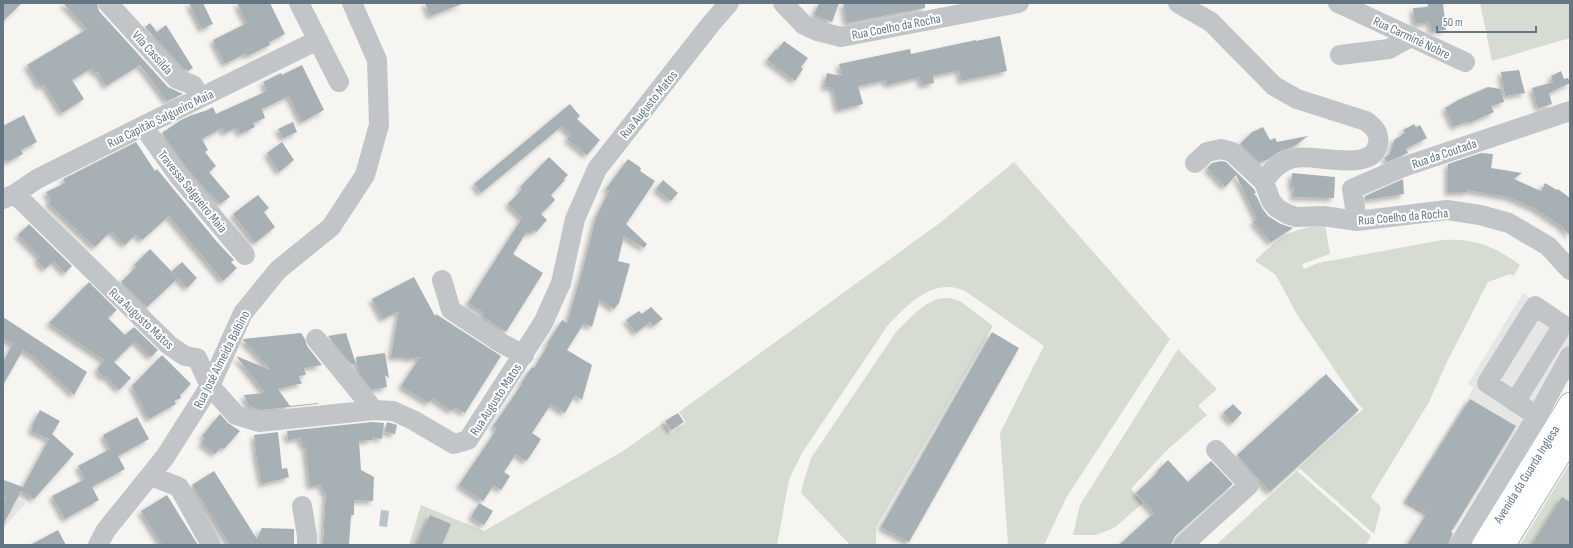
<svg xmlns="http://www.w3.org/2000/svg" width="1573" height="548" viewBox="0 0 1573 548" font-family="'Sofia Sans Condensed',sans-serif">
<defs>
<filter id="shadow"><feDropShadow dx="-3.5" dy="3.5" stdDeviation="2" flood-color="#0004"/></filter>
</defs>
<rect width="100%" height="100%" fill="#f6f5f2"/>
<path fill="#e6e7e5" d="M1523,293l47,31v24l-36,58 -15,20 -65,104 -51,-27 71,-116 -6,-3z
M3,479l11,4 -6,10 18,10 -23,26z"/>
<path fill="#d7dcd3" d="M1480,3h90v35l-78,23z
M1014,162l156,177 -104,159 -22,47h-36l-8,-112 44,-87 -79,-55c-4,-1 -10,-4 -15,-4 -26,-1 -45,21 -62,38l-86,128 -13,27 -12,65h-368l12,-40 63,26 139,-80 40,-28 8,11 15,-12 -7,-10 262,-190z
M1325,224l5,30 -28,10 2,5 14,-6 124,-23c32,-2 52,6 78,25l-6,11 -4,-2 -22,8 -41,80 -18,40 -58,95 10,10 -7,27 -75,-66 64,-59 -5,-5 -60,-88 -23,-42 -20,-13c24,-24 36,-32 70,-37z
M950,298l10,3 33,25 -117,201v18h-26l-49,-52 2,-9 8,-26 85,-126c12,-11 25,-28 42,-33 3,-1 8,-1 12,-1z
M1178,349l39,40 -19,17 9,9 -42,37 -34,37 12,14 -29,25 -18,7h-23l7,-30z
M1570,463v82h-50z
M1297,471l74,65 -5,9h-150z"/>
<path fill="#b6c4c7" d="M381,510l8,1 -2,16 -8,-1z"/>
<path fill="#a7b0b5" filter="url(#shadow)" d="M3,3h19l-19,18z
M63,3h34l2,8 69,76 15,7 -16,7 -27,-36 -34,21 -8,-14 -3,1 -3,-5 -20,12 12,19 -22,14 -18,-29 -4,3 -13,-22 60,-36z
M189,3h14l10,21 -11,5z
M237,3h33l15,31 -16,8 1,3 -23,11 -1,-3 -21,11 -12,-24 34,-17z
M425,3h37v1l-32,12z
M819,3h20l-7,19 -18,-7z
M843,3h82v5l-78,15z
M1443,3l3,27 -15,1 -1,-9 -15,2 -2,-16 15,-1v-3z
M150,23l7,9 9,-7 27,43 -5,3 -4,-2 -39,-42z
M1000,36l7,35 -46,10 -2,-11 -26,6 1,7 -12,2 -2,-8 -33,8 -1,-5 -28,6 5,18 -25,6 -5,-22 -9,-1 3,-14 15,3 -3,-12 71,-15 1,5 65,-14v1z
M784,41l24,17 -7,9 2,2 -8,12 -28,-21 9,-11 1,1z
M302,65l22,45 -22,12 -13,-26 -27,13 3,9 -12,5 2,4 -15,7 -3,-7 -12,6 -3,-5 -20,11 6,11 -3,2 11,14 -7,6 21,25 -10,7 -9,-11 -1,2 -23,-27 -25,-35 19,-13 11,-5 13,-4 8,-4 3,7 51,-23 -4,-9 18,-9 1,2z
M1519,70l6,23 -20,3 -4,-24z
M1561,71l3,8 4,-1 2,5 -21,10 3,11 -14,4 -6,-20 21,-6 -2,-6z
M1488,87l13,2 3,13 -13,4 3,6 -25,11 -1,-2 -14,6 -9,-19 13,-8z
M570,104l10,12 -3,3 23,21 -13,15 -20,-16 4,-4 -9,-9 -81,67 -7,-9z
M24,115l13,27 -16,8 2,4 -16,8 -1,-3 -3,2v-35z
M293,122l4,10 -14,6 -5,-9z
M1414,124l2,3 4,-2 7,13 -21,11 2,4 -21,9 -3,-4 6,-4 4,-14 11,-7 -2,-3z
M1263,127l7,13 5,-2 2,4 31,-6 -15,11 -13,4 -13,9 -8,2 -19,-18 12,-12z
M136,142l19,29 2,-2 60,73 17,18 -3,2 6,6 -14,13 -54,-65 -27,24 -6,-6 -11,11 -14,-14 -16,16 -47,-44 3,-3 -5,-8 19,-9 -2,-4z
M282,142l12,18 -15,12 -12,-19z
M1481,153l12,1 -2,14 31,5 -8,6 27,12 4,-8 12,7 1,-1 12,9v38l-9,-10 -27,-18 -26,-11 -41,-7v2h-19v-28z
M549,157l19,18 -4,4 1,1 -14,15 4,5 -14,14 6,6 -11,12 -2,-2 -4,4 -3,-3 -14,23 30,19 -37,59 -24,-16 2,-3 -16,-10 54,-85 -14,-14 14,-15 -2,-2z
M628,159l13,9 -1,3 15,10 -29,43 21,20 -3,4 -20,-12 -6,25 12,3 -11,39 -5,6 -14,-10 -8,28 -8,-4 -17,27 25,15 -10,35 -7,-5 -10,18 -14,-9 -19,29 9,6 -13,20 -2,2 -10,-7 -12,18 6,4 -9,14 -7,-5 -11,16 -24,-16 36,-53 1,-4 -3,-2 29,-42 -1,-1 11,-16 2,1 14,-23 -1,-1 15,-24 5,3 15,-51 14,-55 13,-26 -3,-2z
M1221,161l5,1 28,27 2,4 -2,1 3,3 5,11 6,8 13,8 12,4 -22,14 -18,-20 4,-3 -21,-44 -11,12 -18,-19 5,-5z
M1292,173l43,4 -1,21 -41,-1 1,-10h-3z
M1403,179l1,15 -39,6v-4z
M663,180l15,13 -7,8 -15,-12z
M258,195l11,13 -5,4 11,15 -20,16 -22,-29z
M29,224l43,42 -7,7 -11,-12 -9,8 -8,-9 3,-3 -22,-22z
M150,249l28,29 -31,29 -26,-25 15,-15 -2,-2z
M182,262l15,16 -10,10 -15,-17z
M414,277l21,39 1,-2 65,42 -36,57 -11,-6 -2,4 -20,-13 -3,5 -28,-17 19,-29 -13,2v-2h-16l8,-46 -16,8 -11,-20z
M89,282l28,28 -9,8 17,17 9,-8 24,23 -7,7 -16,-16 -21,21 17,16 -12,12 -13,-14 -2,2 -7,-8 7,-10 -55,-37z
M651,307l12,12 -10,7 -3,-4 -14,11 -10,-13 13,-9 3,3z
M3,317l84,55 -13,23 -40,-38 -11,-7 -20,35v-23l10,-18 -10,-6z
M992,332l27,16 -110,194 -28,-15z
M301,333l4,6 2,7 15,19 -18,3 2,7 -7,1 2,6 2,1 -25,6 12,17 28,-3v1l-57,6 -10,-3 -3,-3 -4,-9 21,-2 -29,-37 35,14 -28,-30 1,-1z
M346,333l10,31h-5l-23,-28z
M385,353l4,25 -4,-3 2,12 -15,3 -13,-16 -3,-17z
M162,355l29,29 -11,11 1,3 -7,3 2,3 -27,15 -17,-33z
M1326,374l33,36 -89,82 -33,-37z
M1470,399l46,27 -65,106 2,1 -5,12h-41l20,-32 -21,-13z
M1233,404l9,9 -10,10 -9,-10z
M40,410l20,11 -8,13 22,20 -40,45 -13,-8 -18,34v-21l5,-10 -5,-2v-12l20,7 26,-48 -18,-8 2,-4 -1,-1z
M678,413l6,9 -13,8 -6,-9z
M220,414l8,9 12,8 -16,18 -3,-2 -6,7 -14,-11 4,-5 -3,-2z
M137,417l12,22 -31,17 7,13 -33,18 7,13 -34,19 -13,-23 33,-17 -7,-13 32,-17 -7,-14z
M372,422l12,1 -2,16 -10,-2v3l-13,1 2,29 13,7 -1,24 -19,-1v15h-3l-2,30h-26l3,-53h-3l-1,-7 -12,1 -5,-41h-3l-1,-7 -13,2 -1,-9z
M387,422l10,3 -2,9 -10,-2z
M278,432l4,37 5,-1 2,9 -27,7 -5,-24 -3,-25z
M1168,460l20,22 23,-21 22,23 -58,52 -4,9h-52l35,-32 -18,-20 22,-21 -1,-1z
M214,471l43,68 5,-11 32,1v16h-64l-38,-60z
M167,495l16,26 15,24h-36l-21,-34z
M1562,497l8,5v43h-38z
M479,503l14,8 -9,14 -13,-8z
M430,515l21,9 -9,21h-25z
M58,530l8,15h-36z"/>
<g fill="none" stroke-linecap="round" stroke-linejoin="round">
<g stroke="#b2b7ba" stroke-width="24">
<path id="major" d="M1483,545l87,-141
M1504,545l66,-107"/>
</g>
<path stroke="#c1c5c8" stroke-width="20" d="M108,3l69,76 16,6 7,13
M299,3l40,79
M783,3l21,22 13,6 24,6 178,-34
M1178,3l33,19 63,64 23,13 69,22c8,6 14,12 12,23 -5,30 -64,9 -84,14 -14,3 -23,12 -30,24l7,19 6,7 10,6 9,3 27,-1 34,5 90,-11 33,5 29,8 39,23 22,24
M1338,3l127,59
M1340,55l49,-6 22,-12
M143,126l35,49 67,80
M1195,163l12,-11 14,-3 11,3 32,30
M15,194l154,151 16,11 12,2 13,28 26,29 23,7 115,-12 19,1 20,9 41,24 14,-4 75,-117 18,-40 14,-64 22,-50 113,-144 19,-22
M3,199l12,-5 22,-15 106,-53 175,-86
M1357,221l-5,-32 51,-22 167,-56
M442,280l9,30 50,33 23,12
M316,339l58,71
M1515,402l48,-77 -28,-19 -48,77 50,33
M151,476l28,11 32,58
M302,506l5,30v9
M98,545l8,-15 59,-73 45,-71 33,-73 35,-43 53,-43 34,-52 14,-50 -2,-65 -25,-57
M1183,545l66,-60 -33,-35
M1459,545l78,-129 33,-60"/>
<use href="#major" stroke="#fff" stroke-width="22"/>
</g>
<g text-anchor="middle" stroke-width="4" stroke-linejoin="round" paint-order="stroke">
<g font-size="13" fill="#647683" stroke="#fff">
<text transform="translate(896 26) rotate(-11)" y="5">Rua Coelho da Rocha</text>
<text transform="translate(1412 37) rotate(25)" y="5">Rua Carminé Nobre</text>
<text transform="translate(153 52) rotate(48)" y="5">Vila Cassilda</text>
<text transform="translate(648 104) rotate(-51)" y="5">Rua Augusto Matos</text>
<text transform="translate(160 118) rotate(-26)" y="5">Rua Capitão Salgueiro Maia</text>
<text transform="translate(1444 153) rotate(-19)" y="5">Rua da Coutada</text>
<text transform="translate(193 191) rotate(51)" y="5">Travessa Salgueiro Maia</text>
<text transform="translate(1403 216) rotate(-5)" y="5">Rua Coelho da Rocha</text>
<text transform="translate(142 318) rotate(43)" y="5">Rua Augusto Matos</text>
<text transform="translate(221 359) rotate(-63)" y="5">Rua José Almeida Balbino</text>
<text transform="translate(495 399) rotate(-57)" y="5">Rua Augusto Matos</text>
<text transform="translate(1526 474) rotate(-58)" y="5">Avenida da Guarda Inglesa</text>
</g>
</g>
<rect width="1573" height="548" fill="none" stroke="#647683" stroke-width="8"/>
<path d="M1437 26v6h99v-6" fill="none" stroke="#647683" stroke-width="2"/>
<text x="1443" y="26" font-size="12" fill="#647683" stroke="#ffffff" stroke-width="3" paint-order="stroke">50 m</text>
</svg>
